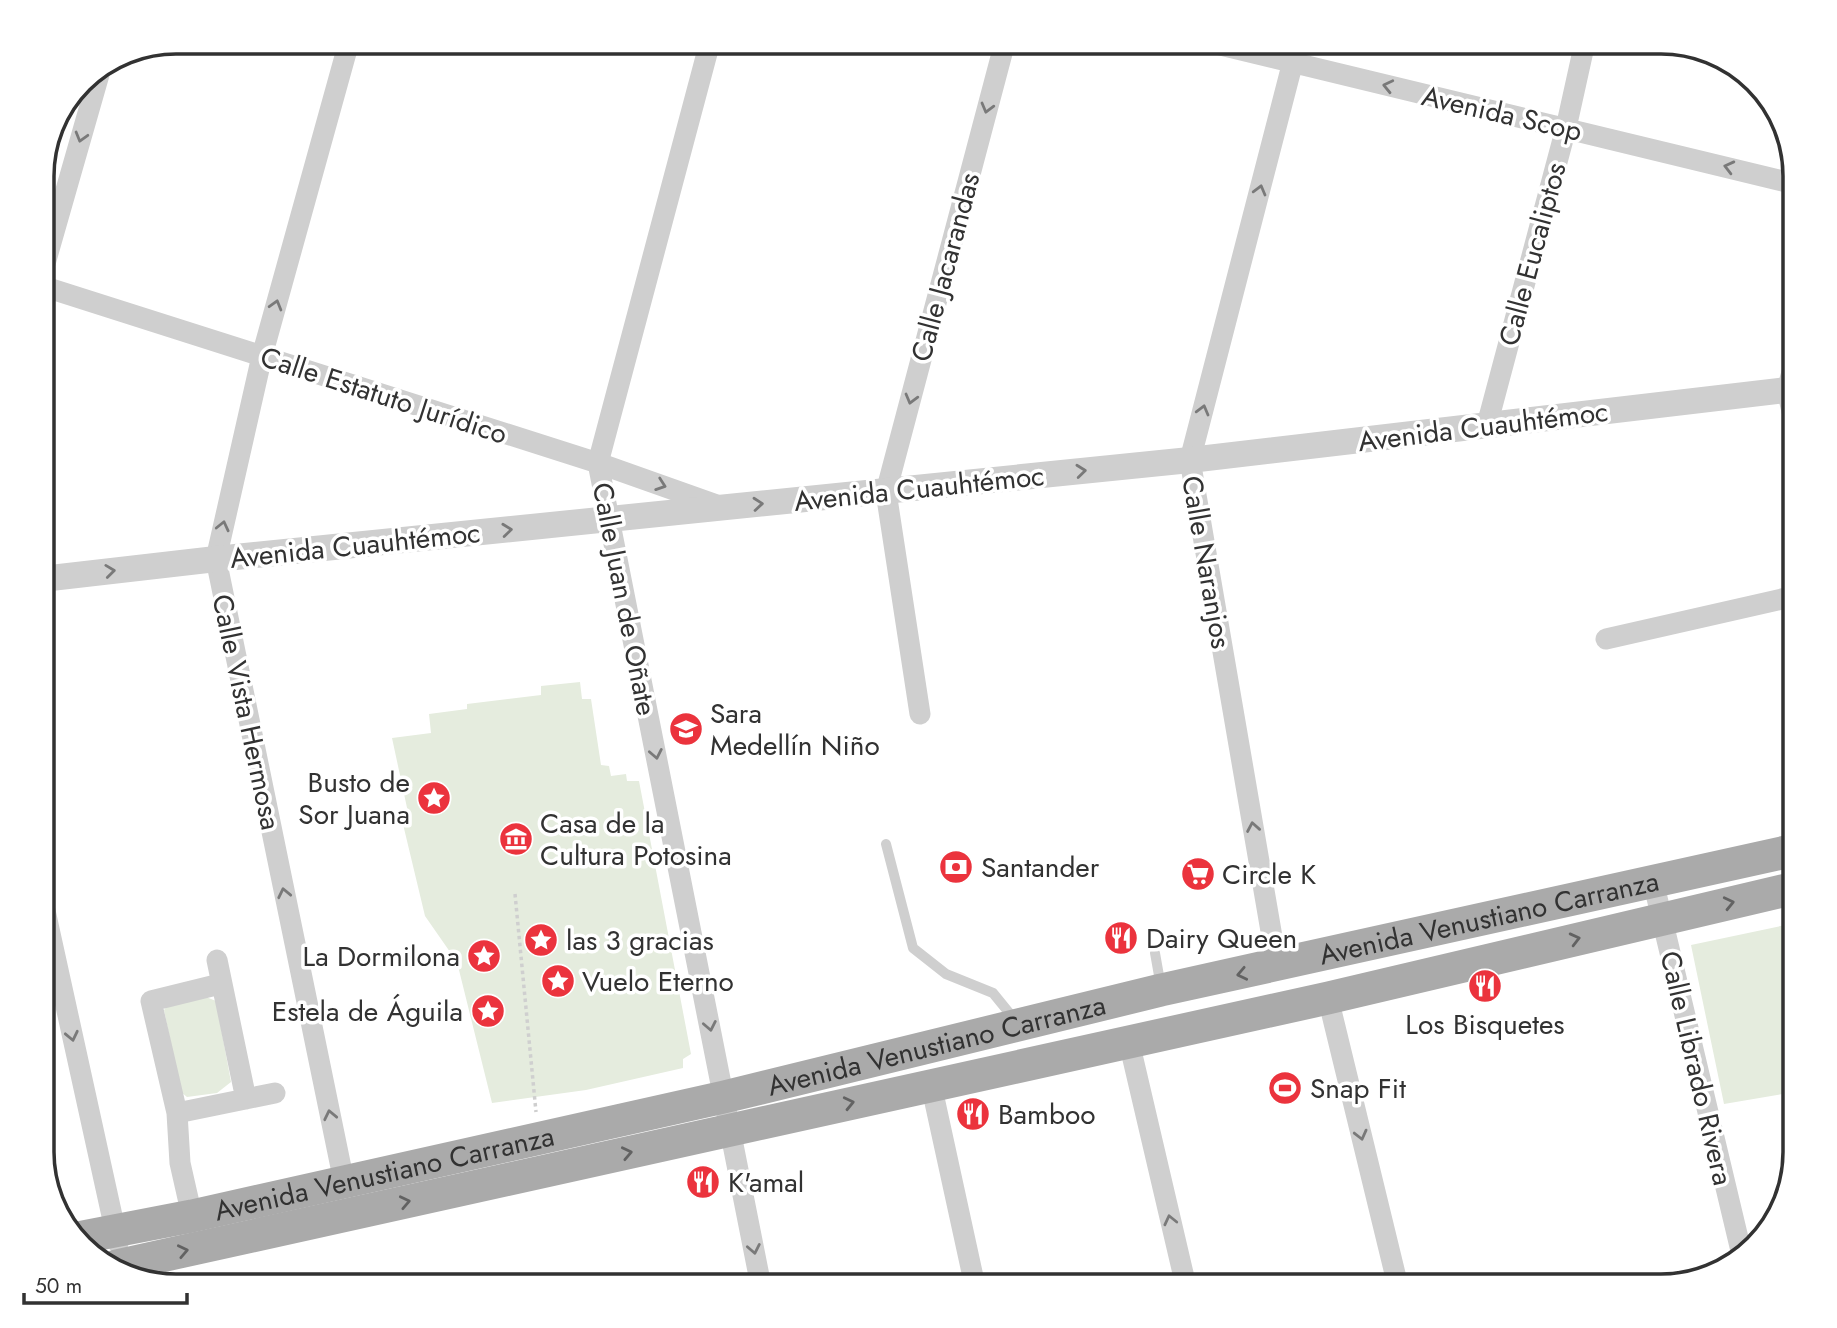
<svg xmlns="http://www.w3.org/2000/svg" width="1837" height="1328" viewBox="0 0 1837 1328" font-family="Jost,sans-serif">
<rect width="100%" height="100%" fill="#fff"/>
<path fill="#e5ecde" d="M580,682l2,17h9l10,66 8,1 2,10 15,-2 1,7h12l52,273 -8,5v9l-97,22 -94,13 -35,-141 -32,-46 -23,-96 7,-3 -17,-79 39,-5 -2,-19 38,-5v-5l74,-9v-9z
M1795,923v169l-71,12 -33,-159z
M206,997l10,4 15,81 -14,11 -30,4 -6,-5 -17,-82 6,-7z"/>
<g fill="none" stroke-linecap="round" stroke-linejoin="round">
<path stroke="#cfcfcf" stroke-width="3.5" stroke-dasharray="3.5 3.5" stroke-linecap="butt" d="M515,894l21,218"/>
<path stroke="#cfcfcf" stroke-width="10" d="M886,844l27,104 33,26 47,19 22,27
M1155,953l6,34"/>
<path stroke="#cfcfcf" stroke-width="21" d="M710,42l-112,421 163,823
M1208,42l587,142
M42,274l58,-203
M42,286l556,177 124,44
M1795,362l-8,28 8,34
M1487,425l79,-297 19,-86
M1606,639l189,-43
M920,714l-34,-222 119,-450
M1653,881l89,374
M42,897l76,346
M217,960l29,139
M1277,966l-87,-506 108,-418
M1328,998l70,288
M1129,1042l57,244
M931,1084l44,202
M177,1113l98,-20
M344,1182l-128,-623 46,-203 87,-314
M192,1216l-12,-53 -3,-50 -26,-112 69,-17"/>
<path stroke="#cfcfcf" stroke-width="26" d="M42,579l174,-20 974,-99 605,-71"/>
<g stroke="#aaa" stroke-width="33">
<path id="s1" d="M78,1238l114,-22 532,-119 437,-107 634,-140"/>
<path d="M116,1266l1212,-268 467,-110"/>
</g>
</g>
<defs><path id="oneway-chevron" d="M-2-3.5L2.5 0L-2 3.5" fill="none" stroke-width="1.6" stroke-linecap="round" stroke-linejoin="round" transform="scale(1.75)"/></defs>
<g stroke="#797979">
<use href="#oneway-chevron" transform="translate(1388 86) rotate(-167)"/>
<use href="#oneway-chevron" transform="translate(987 108) rotate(105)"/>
<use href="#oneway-chevron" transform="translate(81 137) rotate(106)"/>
<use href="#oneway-chevron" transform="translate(1729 167) rotate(-166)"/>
<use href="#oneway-chevron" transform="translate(1260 190) rotate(-75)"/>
<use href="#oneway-chevron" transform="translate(276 305) rotate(-74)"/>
<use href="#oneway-chevron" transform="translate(911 399) rotate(105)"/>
<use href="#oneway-chevron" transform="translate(1203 410) rotate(-75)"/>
<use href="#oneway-chevron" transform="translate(1081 471) rotate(-6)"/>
<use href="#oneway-chevron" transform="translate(661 485) rotate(19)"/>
<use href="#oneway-chevron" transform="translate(758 504) rotate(-5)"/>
<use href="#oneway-chevron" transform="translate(223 526) rotate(-77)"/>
<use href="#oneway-chevron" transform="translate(507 530) rotate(-6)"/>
<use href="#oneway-chevron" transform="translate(110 571) rotate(-7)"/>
<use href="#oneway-chevron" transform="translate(656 754) rotate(79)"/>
<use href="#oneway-chevron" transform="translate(1253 827) rotate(-100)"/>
<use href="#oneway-chevron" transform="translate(284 893) rotate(-102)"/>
<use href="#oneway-chevron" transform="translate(710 1026) rotate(79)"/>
<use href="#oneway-chevron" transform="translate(72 1036) rotate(78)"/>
<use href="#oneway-chevron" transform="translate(330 1115) rotate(-102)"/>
<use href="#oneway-chevron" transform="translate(1361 1135) rotate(76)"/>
<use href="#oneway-chevron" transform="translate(1170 1220) rotate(-103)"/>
<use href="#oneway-chevron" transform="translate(754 1249) rotate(79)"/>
</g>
<g stroke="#626262">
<use href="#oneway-chevron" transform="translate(1729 903) rotate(-13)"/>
<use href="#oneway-chevron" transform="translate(1575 939) rotate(-14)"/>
<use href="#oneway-chevron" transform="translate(1242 974) rotate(168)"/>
<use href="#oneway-chevron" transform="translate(849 1103) rotate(-13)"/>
<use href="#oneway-chevron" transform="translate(627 1153) rotate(-12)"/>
<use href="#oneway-chevron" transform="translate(405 1202) rotate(-12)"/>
<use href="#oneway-chevron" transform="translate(183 1251) rotate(-12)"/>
</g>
<defs>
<g id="school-disc" transform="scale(1.75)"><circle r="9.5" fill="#eb333d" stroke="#fff"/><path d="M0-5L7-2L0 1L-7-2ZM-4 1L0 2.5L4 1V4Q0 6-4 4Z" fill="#fff"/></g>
<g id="sight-disc" transform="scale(1.75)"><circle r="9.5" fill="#eb333d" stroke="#fff"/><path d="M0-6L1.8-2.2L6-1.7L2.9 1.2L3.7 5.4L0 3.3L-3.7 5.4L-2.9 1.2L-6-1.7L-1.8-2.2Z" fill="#fff"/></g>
<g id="museum-disc" transform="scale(1.75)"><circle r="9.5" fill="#eb333d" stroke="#fff"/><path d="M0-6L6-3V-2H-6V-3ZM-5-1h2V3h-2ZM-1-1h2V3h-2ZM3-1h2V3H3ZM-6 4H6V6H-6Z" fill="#fff"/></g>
<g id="bank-disc" transform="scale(1.75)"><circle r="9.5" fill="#eb333d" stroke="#fff"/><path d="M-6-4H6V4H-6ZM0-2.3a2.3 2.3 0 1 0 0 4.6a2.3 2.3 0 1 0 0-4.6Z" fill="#fff"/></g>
<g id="supermarket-disc" transform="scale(1.75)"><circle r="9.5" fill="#eb333d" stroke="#fff"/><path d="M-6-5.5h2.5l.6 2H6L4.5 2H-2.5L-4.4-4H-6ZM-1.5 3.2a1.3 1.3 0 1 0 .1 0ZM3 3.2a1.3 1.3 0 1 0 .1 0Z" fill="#fff"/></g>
<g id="restaurant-disc" transform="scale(1.75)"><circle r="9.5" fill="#eb333d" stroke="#fff"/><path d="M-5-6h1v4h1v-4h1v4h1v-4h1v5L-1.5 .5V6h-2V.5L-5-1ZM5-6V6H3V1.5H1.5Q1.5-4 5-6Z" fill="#fff"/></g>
<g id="stadium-disc" transform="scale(1.75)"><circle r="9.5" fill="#eb333d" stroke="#fff"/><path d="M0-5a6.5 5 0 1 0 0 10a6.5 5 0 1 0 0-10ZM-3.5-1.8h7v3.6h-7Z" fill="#fff"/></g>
</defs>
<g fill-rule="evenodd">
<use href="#school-disc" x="686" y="729"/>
<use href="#sight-disc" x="434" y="798"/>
<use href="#museum-disc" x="516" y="839"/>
<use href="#bank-disc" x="956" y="867"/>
<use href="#supermarket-disc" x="1198" y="874"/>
<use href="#restaurant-disc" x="1121" y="938"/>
<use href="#sight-disc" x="541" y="940"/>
<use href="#sight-disc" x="484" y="956"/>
<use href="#sight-disc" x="558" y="981"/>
<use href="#restaurant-disc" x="1485" y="986"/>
<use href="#sight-disc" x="488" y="1011"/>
<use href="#stadium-disc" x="1285" y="1088"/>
<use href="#restaurant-disc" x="973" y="1114"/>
<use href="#restaurant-disc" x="703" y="1182"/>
</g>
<g text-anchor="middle" stroke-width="7" stroke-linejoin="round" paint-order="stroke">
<g font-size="28" fill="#323232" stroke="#fff">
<text transform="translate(1502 113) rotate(13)" y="10">Avenida Scop</text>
<text transform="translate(1532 254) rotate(-75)" y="10">Calle Eucaliptos</text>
<text transform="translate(945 267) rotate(-75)" y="10">Calle Jacarandas</text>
<text transform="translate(384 395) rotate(18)" y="10">Calle Estatuto Jurídico</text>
<text transform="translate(1483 426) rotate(-7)" y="10">Avenida Cuauhtémoc</text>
<text transform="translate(919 488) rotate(-6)" y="10">Avenida Cuauhtémoc</text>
<text transform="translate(355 545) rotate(-6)" y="10">Avenida Cuauhtémoc</text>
<text transform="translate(1207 562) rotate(80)" y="10">Calle Naranjos</text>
<text transform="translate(625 599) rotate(79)" y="10">Calle Juan de Oñate</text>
<text transform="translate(247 712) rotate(78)" y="10">Calle Vista Hermosa</text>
<text dy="10" stroke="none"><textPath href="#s1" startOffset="1447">Avenida Venustiano Carranza</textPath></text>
<text dy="10" stroke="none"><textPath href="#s1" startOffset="880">Avenida Venustiano Carranza</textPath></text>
<text transform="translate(1697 1068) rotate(77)" y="10">Calle Librado Rivera</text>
<text dy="10" stroke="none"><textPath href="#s1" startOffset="313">Avenida Venustiano Carranza</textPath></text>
</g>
<g font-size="28" fill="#323232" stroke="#fff" text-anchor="start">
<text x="710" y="723">Sara<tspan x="710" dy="32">Medellín Niño</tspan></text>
<text x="410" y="792" text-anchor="end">Busto de<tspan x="410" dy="32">Sor Juana</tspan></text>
<text x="540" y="833">Casa de la<tspan x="540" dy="32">Cultura Potosina</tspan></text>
<text x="981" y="877">Santander</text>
<text x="1222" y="884">Circle K</text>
<text x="1146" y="948">Dairy Queen</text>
<text x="566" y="950">las 3 gracias</text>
<text x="460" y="966" text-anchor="end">La Dormilona</text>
<text x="582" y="991">Vuelo Eterno</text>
<text x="463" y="1021" text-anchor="end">Estela de Águila</text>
<text x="1485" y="1034" text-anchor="middle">Los Bisquetes</text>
<text x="1310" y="1098">Snap Fit</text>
<text x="998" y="1124">Bamboo</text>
<text x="728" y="1192">K'amal</text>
</g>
</g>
<path d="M0 0H1837V1328H0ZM176 54H1661A122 122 0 0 1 1783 176V1152A122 122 0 0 1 1661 1274H176A122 122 0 0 1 54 1152V176A122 122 0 0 1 176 54Z" fill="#fff" fill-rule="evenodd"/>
<path fill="none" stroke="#323232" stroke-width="3.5" d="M176 54H1661A122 122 0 0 1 1783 176V1152A122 122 0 0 1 1661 1274H176A122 122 0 0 1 54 1152V176A122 122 0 0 1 176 54Z"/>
<path d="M24 1293v10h163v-10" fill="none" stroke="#323232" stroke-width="3.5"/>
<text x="35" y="1293" font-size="21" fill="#323232" stroke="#ffffff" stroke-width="5" paint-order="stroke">50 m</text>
</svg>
